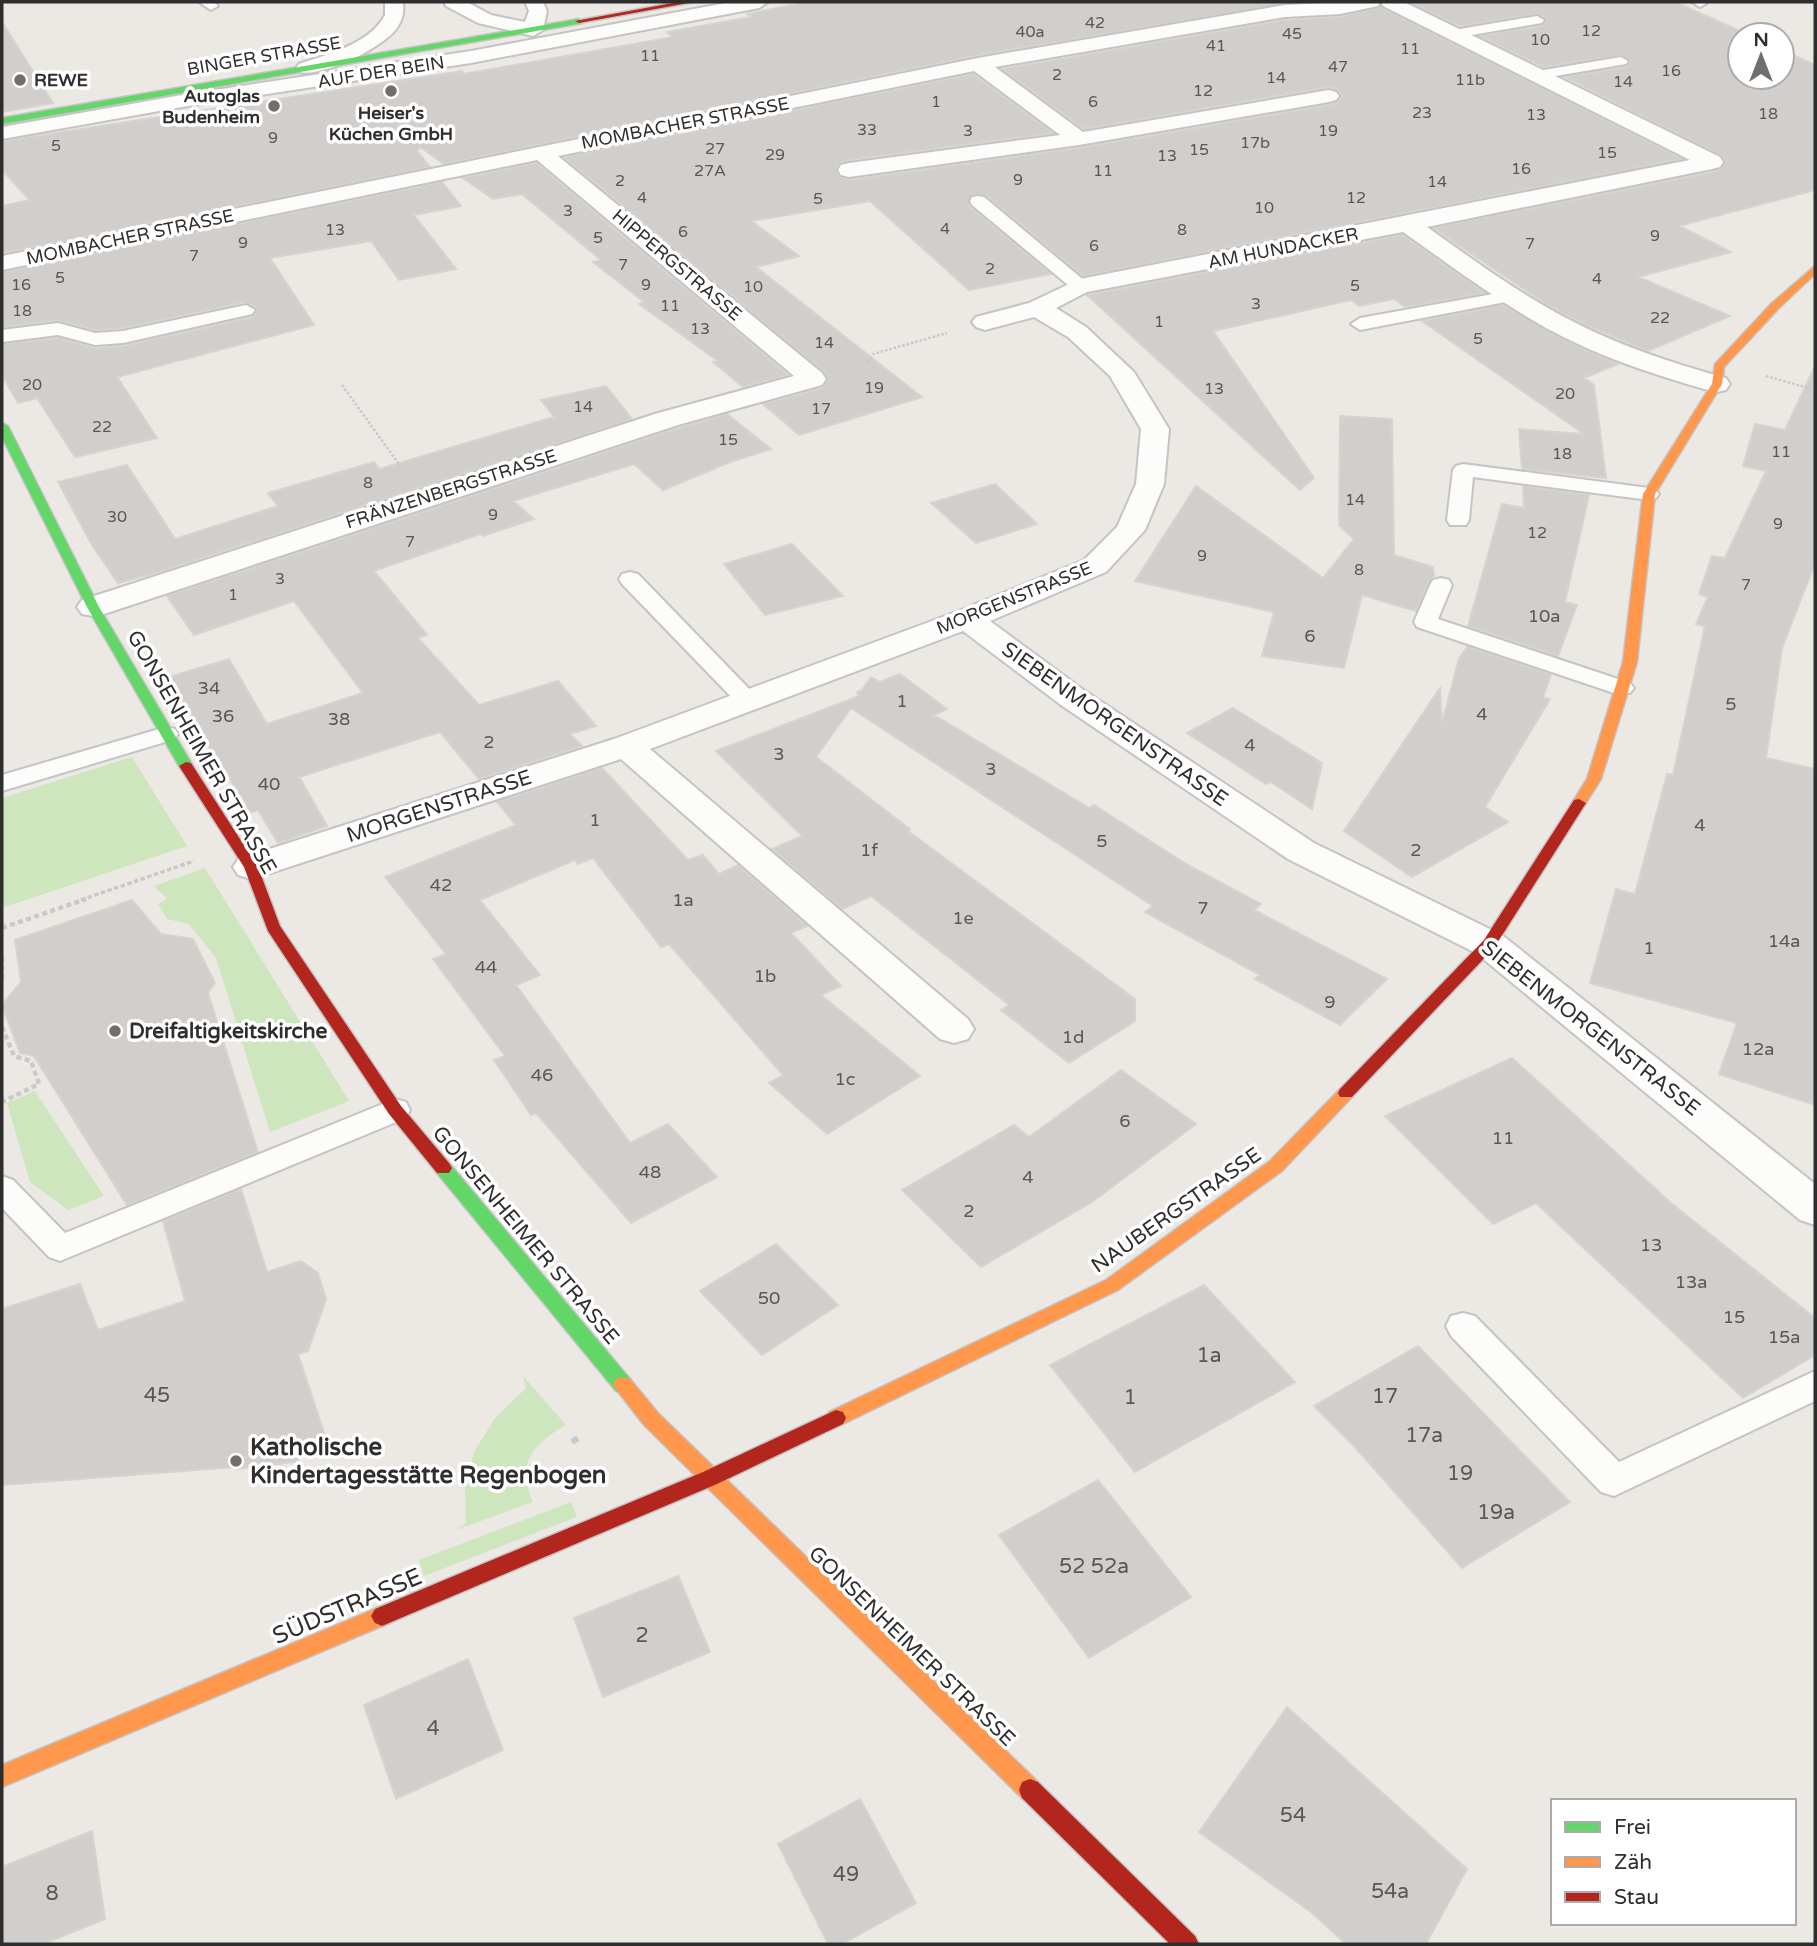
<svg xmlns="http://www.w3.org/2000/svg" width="1817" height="1946" viewBox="0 0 1817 1946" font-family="'Varela Round',sans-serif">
<rect width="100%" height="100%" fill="#ece8e4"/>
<path fill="#cee6be" d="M132,757l55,89 -185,62v-110z
M205,868l144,233 -79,31 -54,-174 -27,-34 -22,-5 -9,-15 9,-5 -13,-13z
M35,1091l69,105 -36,14 -38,-28 -23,-79z
M523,1376l43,49c-33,19 -51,38 -33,77l-77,28 10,-7 -1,-36 9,-35 21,-34 31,-30z
M571,1502l6,15 -153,59 -5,-16z"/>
<path fill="#d1cecb" stroke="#d7d4d0" stroke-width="2" d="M808,2h489l-319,53 -534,109 -24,-17 -3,4 13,16 -428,86v-47l28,-6 -28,-30v-29l460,-70 2,3 209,-37 -6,-5 84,-15 -4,-3z
M1409,2h266l74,33h-9v42h42v-27l33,15v125l-136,36 52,26 -93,25 92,39 -82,35 -62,-26 -37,-19 -116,-78 280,-56 9,-4 3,-7 -4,-6 -157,-78 62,-10 5,-7 -9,-5 -79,12 -63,-31 62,-10 5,-7 -9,-5 -78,12z
M1381,7l301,152 -599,117 -97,-81 -14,-1 -4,6 2,7 81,67 -82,16 -99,-89 -119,20 48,35 -43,11 166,130 -123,38 -36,-31 60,-16 5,-8 -4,-8 -260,-215 409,-83 80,59 -205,27 -9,4 -3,5 3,7 10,4 230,-32 250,-43 9,-3 4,-6 -5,-7 -8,-2 -245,42 -82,-60 283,-49 55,-3z
M2,22l51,81 -51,9z
M536,163l252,212 -45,12 -30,-25 5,-1 -79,-57 5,-2 -51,-40 8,-2 -79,-66 -29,5 -30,-21z
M442,182l19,24 -47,9 42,54 -57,11 -28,-39 -101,17 44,67 -197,52 40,61 -82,19 -38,-59 -19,5 -16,-28v-31l56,-6 36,10 29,-2 130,-29 5,-8 -13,-7 -122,26 -28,2 -37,-10 -56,7v-55z
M1402,235l83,58 -80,14 -11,-8 -35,7 -8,-6 -138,31 101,147 -14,12 -213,-195z
M1503,305l61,35 54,24 -34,14 10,7 12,93 -84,-9 -3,-40 65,5 -162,-113z
M1815,366v197l-33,85 -16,110 49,11v336l-96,-31 18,-51 -147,-40 26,-94 19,5 32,-120 6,1 32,-149 -9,-2 12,-27 -9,-3 13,-38 13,2 41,-87 -23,-5 12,-42 30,6z
M606,386l26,33 -480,155 -34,9 -26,-38 -34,-63 69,-17 48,74 103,-33 -10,-13 106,-31 5,7 175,-52 -13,-17z
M727,414l44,35 -41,13 -67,28 -29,-26 -121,37 21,18 -51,17 -3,-2 -106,37 53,64 -9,3 61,67 79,-24 38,45 -26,8 12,12 -103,33 -39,-47 -141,45 28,49 -49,17 -20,-33 -8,3 -23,-39 -5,1 -7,-18 -46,-80 60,-18 38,65 96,-31 -69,-92 -100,34 -27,-39 499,-164z
M1340,416l52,3 2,136 39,12 1,10 -6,7 -12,27 -54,-16 -18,73 -82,-12 12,-44 -139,-31 61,-95 127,92 31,-39 -15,-14z
M995,484l42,40 -61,19 -45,-40z
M1523,486l66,9 -24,107 12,3 -19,51 -90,-30 34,-122 22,4z
M792,544l51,52 -78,19 -41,-51z
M1467,647l84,28 -8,22 7,2 -65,108 23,15 -96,55 -68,-46 96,-143 2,35 17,-64z
M900,674l47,35 -13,6 155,93 5,-3 92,59 75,40 -7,6 133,69 -47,46 -85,-46 5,-4 -115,-63 8,-6 -302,-198 -35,49 94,72 -2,2 227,168v22l-66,42 -68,-53 8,-5 -138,-109 -29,13 -70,-60 30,-13 -86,-85 143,-55 -2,-4 5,-2 9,-13 9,5z
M1233,708l89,55 -10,46 -41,-27 -5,2 -79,-51z
M602,768l86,92 15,-5 16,19 19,-9 69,61 -16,7 50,53 -20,9 99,81 -93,58 -58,-51 14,-8 -114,-131 -8,3 -68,-89 -15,6 -3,-4 -95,40 60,75 -24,10 114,158 38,-19 49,53 -86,46 -95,-110 -5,2 -37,-55 11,-4 -72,-97 13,-5 -61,-77 131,-52 -19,-23z
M132,900l29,34 32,5 22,44 -7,10 50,159 -131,53 -93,-149 -14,-3 -18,-48 19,-23 -6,-42z
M1512,1058l159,145 144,115v37l-72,43 -207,-195 -43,21 -108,-108z
M1121,1070l75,54 -104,78 -111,65 -79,-77 112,-65 15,12z
M241,1189l26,83 34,-11 17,12 8,26 -18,52 -10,3 27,82 -30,26 -59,7 -1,-2 -233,18v-176l78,-25 18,46 87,-29 -22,-80z
M776,1244l62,61 -76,50 -62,-64z
M1204,1285l91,97 -160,90 -85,-107z
M1418,1346l152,156 -108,66 -108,-122 -40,-40z
M1098,1480l93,117 -102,61 -90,-123z
M678,1576l32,76 -107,45 -29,-79z
M468,1659l35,91 -107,49 -32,-94z
M1287,1707l180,162 -41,75h-80l-35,-32 -112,-80z
M860,1799l56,104 -74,41h-14l-50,-100z
M92,1831l13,88 -62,25h-41v-77z"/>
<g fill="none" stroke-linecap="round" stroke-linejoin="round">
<g stroke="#c5c4c5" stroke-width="4">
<path id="lane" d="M199,2h15l4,4 -7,4z
M1692,2h14l1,1 -7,4z
M1537,16l7,4 -2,3 -88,15 -7,-4 7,-4z
M1621,57l7,4 -2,3 -88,15 -7,-4 7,-4z
M978,196l6,1 102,85 3,4 -3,4h-12l-102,-85 -2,-4 2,-4z
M1510,291l6,1 3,4 -3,4 -156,30 -9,-6 9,-6z
M246,305l9,5 -3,4 -129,29 -28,2 -37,-10 -56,7v-12l56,-7 37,10 28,-2z
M1463,464l186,24 7,2 3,4 -3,4 -7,2 -176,-23 -4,43 -3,5h-16l-3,-5 6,-50 3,-4z
M630,572l8,2 117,121 4,5 -4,5 -8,2 -8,-2 -117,-121 -3,-5 3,-5z
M1441,578l8,2 3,5 -14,34 192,64 4,5 -4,5h-16l-197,-66 -3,-5 16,-37 3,-5z
M166,727l9,2 3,5 -3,5 -173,52v-16z
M395,1099l11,3 4,8 -4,8 -346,143 -11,-4 -47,-49v-32l11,4 52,53z
M1463,1313l12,3 144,146 196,-91v30l-201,95 -13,-4 -150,-156 -5,-10 5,-10z"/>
</g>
<g stroke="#c5c4c5" stroke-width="4">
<path id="street" d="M385,2h18c1,10 0,17 -6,26 -13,19 -75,50 -98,44l-3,-4 3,-4c29,-10 71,-20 86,-49z
M444,2h23l24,13 34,7 4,-11 -4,-9h18l4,9 -4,19 -10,6 -55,-13 -32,-17z
M731,2h37l-9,6 -288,55 -295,45 -174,31v-12l174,-31 295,-45z
M1343,2h37l-2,4 -38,8 -55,3 -290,50 88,65 246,-42 7,2 3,4 -3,4 -7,2 -250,43 -230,32 -8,-2 -3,-5 3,-5 8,-2 211,-28 -86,-64 -416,85 264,217 4,6 -4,6 -144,40 -574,189 -11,2 -11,-2 -5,-7 5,-7 576,-187 136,-37 -257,-216 -535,110v-14l976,-198 307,-53z
M1381,2h23l316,155 3,5 -3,5 -8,2 -285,58c45,32 90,65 139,91 51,27 105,45 160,60l4,6 -4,6 -9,2 -9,-2c-56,-16 -111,-34 -162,-62 -50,-28 -96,-63 -143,-96l-316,60 -31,16 30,19 48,45 35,57 -5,55 -19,46 -39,42 -116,49 95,70 229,152 188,92 313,249v41l-15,-5 -324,-267 -188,-94 -227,-154 -98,-74 -313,118 318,270 6,10 -6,10 -14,4 -14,-4 -319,-280 -357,116 -13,4 -13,-4 -5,-8 5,-8 376,-120 342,-127 128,-52 33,-33 19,-43 5,-55 -31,-53 -42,-39 -34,-20 -49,13 -9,-3 -4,-5 4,-5 53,-14 51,-24 610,-119 -307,-154z"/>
</g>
<g stroke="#c5c4c5" stroke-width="3">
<path id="fast" d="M579,19l3,4 -580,101v-6z
M2,423l6,3 91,181 94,159 -2,3 -5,1 -7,-4 -92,-159 -85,-170z
M443,1161l6,2 181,216 3,6 -3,6 -7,2 -7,-2 -179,-218 -3,-5 3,-5z"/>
</g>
<g stroke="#c5c4c5" stroke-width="3">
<path id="slow" d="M1815,266v8l-36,34 -55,59 -2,17 -67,110 -18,168 -36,117 -17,27h-10l-2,-3 15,-24 36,-117 20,-168 69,-110 3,-20 56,-60z
M1346,1087l6,2 2,4 -2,4 -70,74 -164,119 -275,134 -7,2 -7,-2 -3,-6 3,-6 277,-132 164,-119 70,-72z
M623,1377l7,2 28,34 380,369 3,8 -3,8 -8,3 -8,-3 -378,-373 -31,-40 3,-6z
M382,1606l7,3 4,7 -4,7 -387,164v-22z"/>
</g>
<g stroke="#c5c4c5" stroke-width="3">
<path id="jam" d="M678,2h16l-115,21 -4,-2z
M186,762l5,1 67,104 22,59 121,180 48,57 3,5 -3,5h-12l-48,-59 -121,-183 -24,-64 -65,-101z
M1579,799l7,4 -92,145 -142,149h-12l-2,-4 2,-4 144,-149 90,-140z
M836,1410l7,2 3,6 -3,6 -126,60 -328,139 -7,3 -7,-3 -4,-7 4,-7 328,-137z
M1030,1779l8,3 157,154 4,8h-29l-148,-146 -3,-8 3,-8z"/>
</g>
<path stroke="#c9c9c8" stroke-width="2.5" stroke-dasharray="2.5 2" stroke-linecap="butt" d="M867,362l6,-8 74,-21
M1766,376l49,14
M342,385l59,82"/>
<path stroke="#c9c9c8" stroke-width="3.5" stroke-dasharray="4.5 2.5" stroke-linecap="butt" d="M81,900l113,-39"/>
<path stroke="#c9c9c8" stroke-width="4.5" stroke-dasharray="5 3.5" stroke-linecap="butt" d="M2,928l84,-29
M2,957v23
M2,1027l12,29 17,5 8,23 -37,18"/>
<path stroke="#c9c9c8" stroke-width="6" stroke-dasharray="7 4.5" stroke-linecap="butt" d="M572,1442l6,-4"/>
<use href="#lane" fill="#fcfcfb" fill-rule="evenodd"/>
<use href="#street" fill="#fcfcfb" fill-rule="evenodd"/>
<use href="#fast" fill="#63d668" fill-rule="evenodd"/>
<use href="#slow" fill="#ff974d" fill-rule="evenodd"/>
<use href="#jam" fill="#b3261e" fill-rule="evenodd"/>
</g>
<g fill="#706f6e" stroke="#fff" stroke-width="2.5">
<circle cx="20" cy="80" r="7"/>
<circle cx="391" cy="91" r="7"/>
<circle cx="274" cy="106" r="7"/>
<circle cx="115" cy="1031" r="7"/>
<circle cx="236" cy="1461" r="7"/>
</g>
<g text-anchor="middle" stroke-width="7" stroke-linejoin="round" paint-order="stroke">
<g font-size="16" fill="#585857">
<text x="1095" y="28">42</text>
<text x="1591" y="36">12</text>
<text x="1030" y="37">40a</text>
<text x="1292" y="39">45</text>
<text x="1540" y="45">10</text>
<text x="1216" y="51">41</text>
<text x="1410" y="54">11</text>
<text x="650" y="61">11</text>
<text x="1338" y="72">47</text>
<text x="1671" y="76">16</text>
<text x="1057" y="80">2</text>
<text x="1276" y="83">14</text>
<text x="1470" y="85">11b</text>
<text x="1623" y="87">14</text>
<text x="1203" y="96">12</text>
<text x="936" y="107">1</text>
<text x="1093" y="107">6</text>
<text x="1422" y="118">23</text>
<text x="1768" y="119">18</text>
<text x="1536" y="120">13</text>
<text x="867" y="135">33</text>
<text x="968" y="136">3</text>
<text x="1328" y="136">19</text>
<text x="273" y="143">9</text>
<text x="1255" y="148">17b</text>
<text x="56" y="151">5</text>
<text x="715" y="154">27</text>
<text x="1199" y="155">15</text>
<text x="1607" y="158">15</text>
<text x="775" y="160">29</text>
<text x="1167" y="161">13</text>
<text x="1521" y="174">16</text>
<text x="710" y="176">27A</text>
<text x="1103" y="176">11</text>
<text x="1018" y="185">9</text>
<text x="620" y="186">2</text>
<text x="1437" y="187">14</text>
<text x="642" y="203">4</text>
<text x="1356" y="203">12</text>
<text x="818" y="204">5</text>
<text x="1264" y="213">10</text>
<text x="568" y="216">3</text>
<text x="945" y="234">4</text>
<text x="335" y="235">13</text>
<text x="1182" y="235">8</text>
<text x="683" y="237">6</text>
<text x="1655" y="241">9</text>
<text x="598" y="243">5</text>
<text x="243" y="248">9</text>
<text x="1530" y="249">7</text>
<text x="1094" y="251">6</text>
<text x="194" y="261">7</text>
<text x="623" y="270">7</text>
<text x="990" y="274">2</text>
<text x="60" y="283">5</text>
<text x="1597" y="284">4</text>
<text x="21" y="290">16</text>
<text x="646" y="290">9</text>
<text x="1355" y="291">5</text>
<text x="753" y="292">10</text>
<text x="1256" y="309">3</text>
<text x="670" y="311">11</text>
<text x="22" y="316">18</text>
<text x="1660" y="323">22</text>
<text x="1159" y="327">1</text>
<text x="700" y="334">13</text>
<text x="1478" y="344">5</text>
<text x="824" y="348">14</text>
<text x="32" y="390">20</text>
<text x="874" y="393">19</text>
<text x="1214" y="394">13</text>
<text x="1565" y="399">20</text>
<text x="583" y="412">14</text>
<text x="821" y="414">17</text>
<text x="102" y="432">22</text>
<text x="728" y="445">15</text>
<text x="1781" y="457">11</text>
<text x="1562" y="459">18</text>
<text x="368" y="488">8</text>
<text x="1355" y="505">14</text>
<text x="493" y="520">9</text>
<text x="117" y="522">30</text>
<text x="1778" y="529">9</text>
<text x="1537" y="538">12</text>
<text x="410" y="547">7</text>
<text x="1202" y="561">9</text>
<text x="1359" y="575">8</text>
<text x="280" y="584">3</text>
<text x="1746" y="590">7</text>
<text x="233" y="600">1</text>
</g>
<g font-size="18" fill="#2e2e2e" stroke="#fff">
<text transform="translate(264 56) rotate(-10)" y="6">BINGER STRASSE</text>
<text transform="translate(381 72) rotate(-9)" y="6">AUF DER BEIN</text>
<text transform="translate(685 123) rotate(-11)" y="6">MOMBACHER STRASSE</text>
<text transform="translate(130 237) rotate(-12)" y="6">MOMBACHER STRASSE</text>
<text transform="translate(1283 248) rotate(-11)" y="6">AM HUNDACKER</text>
<text transform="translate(677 265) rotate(40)" y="6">HIPPERGSTRASSE</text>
<text transform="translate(451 489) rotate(-18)" y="6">FRÄNZENBERGSTRASSE</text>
<text transform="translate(1014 598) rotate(-22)" y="6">MORGENSTRASSE</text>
</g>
<g font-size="18" font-weight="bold" fill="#2e2e2e" stroke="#fff" text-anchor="start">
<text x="34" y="86">REWE</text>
<text x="260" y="102" text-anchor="end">Autoglas<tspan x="260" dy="21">Budenheim</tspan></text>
<text x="391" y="119" text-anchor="middle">Heiser's<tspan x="391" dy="21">Küchen GmbH</tspan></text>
</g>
<g font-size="18" fill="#585857">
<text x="1544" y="622">10a</text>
<text x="1310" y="642">6</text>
<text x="209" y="694">34</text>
<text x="902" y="707">1</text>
<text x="1731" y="710">5</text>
<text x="1482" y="720">4</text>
<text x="223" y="722">36</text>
<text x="339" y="725">38</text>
<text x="489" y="748">2</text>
<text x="1250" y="751">4</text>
<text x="779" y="760">3</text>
<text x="991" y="775">3</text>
<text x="269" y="790">40</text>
<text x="595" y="826">1</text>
<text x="1700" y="831">4</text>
<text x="1102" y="847">5</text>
<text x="869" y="856">1f</text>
<text x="1416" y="856">2</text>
<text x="441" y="891">42</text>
<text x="683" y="906">1a</text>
<text x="1203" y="914">7</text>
<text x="963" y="924">1e</text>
<text x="1784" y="947">14a</text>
<text x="1649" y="954">1</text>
<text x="486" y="973">44</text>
<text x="765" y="982">1b</text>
<text x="1330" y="1008">9</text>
<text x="1073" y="1043">1d</text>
<text x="1758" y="1055">12a</text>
<text x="542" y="1081">46</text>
<text x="845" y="1085">1c</text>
<text x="1125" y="1127">6</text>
<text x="1503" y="1144">11</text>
<text x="650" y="1178">48</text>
<text x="1028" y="1183">4</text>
<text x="969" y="1217">2</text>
<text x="1651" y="1251">13</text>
<text x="1691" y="1288">13a</text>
<text x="769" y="1304">50</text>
<text x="1734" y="1323">15</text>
<text x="1784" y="1343">15a</text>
</g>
<g font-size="21" fill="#2e2e2e" stroke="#fff">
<text transform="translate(1115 724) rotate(35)" y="7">SIEBENMORGENSTRASSE</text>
<text transform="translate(202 752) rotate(60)" y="7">GONSENHEIMER STRASSE</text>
<text transform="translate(439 806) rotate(-18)" y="7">MORGENSTRASSE</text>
<text transform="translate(1591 1028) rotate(38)" y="7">SIEBENMORGENSTRASSE</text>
<text transform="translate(1176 1210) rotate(-35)" y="7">NAUBERGSTRASSE</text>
<text transform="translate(526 1235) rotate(50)" y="7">GONSENHEIMER STRASSE</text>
<text transform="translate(912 1646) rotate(44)" y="7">GONSENHEIMER STRASSE</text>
</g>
<g font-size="21" font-weight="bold" fill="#2e2e2e" stroke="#fff" text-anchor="start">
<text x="129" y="1038">Dreifaltigkeitskirche</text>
</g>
<g font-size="21" fill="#585857">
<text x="1209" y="1362">1a</text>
<text x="157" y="1402">45</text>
<text x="1385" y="1403">17</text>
<text x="1130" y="1404">1</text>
<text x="1424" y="1442">17a</text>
<text x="1460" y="1480">19</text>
<text x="1496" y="1519">19a</text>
<text x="1094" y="1573">52 52a</text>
<text x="642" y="1642">2</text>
<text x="433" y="1735">4</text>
<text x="1293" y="1822">54</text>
<text x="846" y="1881">49</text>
<text x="1390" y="1898">54a</text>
<text x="52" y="1900">8</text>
</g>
<g font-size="24" font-weight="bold" fill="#2e2e2e" stroke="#fff" text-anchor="start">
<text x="250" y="1455">Katholische<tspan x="250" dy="28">Kindertagesstätte Regenbogen</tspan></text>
</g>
<g font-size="24" fill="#2e2e2e" stroke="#fff">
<text transform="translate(347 1606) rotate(-23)" y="8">SÜDSTRASSE</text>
</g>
</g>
<rect width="1817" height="1946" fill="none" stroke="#2e2e2e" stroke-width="7"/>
<rect x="1551" y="1799" width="245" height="126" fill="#ffffff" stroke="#ababab" stroke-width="2"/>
<rect x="1565" y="1822" width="35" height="10" fill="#63d668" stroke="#ababab" stroke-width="2"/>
<text x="1614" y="1834" font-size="21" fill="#2e2e2e">Frei</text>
<rect x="1565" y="1857" width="35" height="10" fill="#ff974d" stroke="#ababab" stroke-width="2"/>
<text x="1614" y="1869" font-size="21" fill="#2e2e2e">Zäh</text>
<rect x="1565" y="1892" width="35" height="10" fill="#b3261e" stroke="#ababab" stroke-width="2"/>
<text x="1614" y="1904" font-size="21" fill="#2e2e2e">Stau</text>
<g transform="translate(1761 56)"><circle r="33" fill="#ffffff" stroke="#ababab" stroke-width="2"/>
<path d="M0-5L12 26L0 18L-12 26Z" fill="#706f6e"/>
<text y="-10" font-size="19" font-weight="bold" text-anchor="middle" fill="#2e2e2e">N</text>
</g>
</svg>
